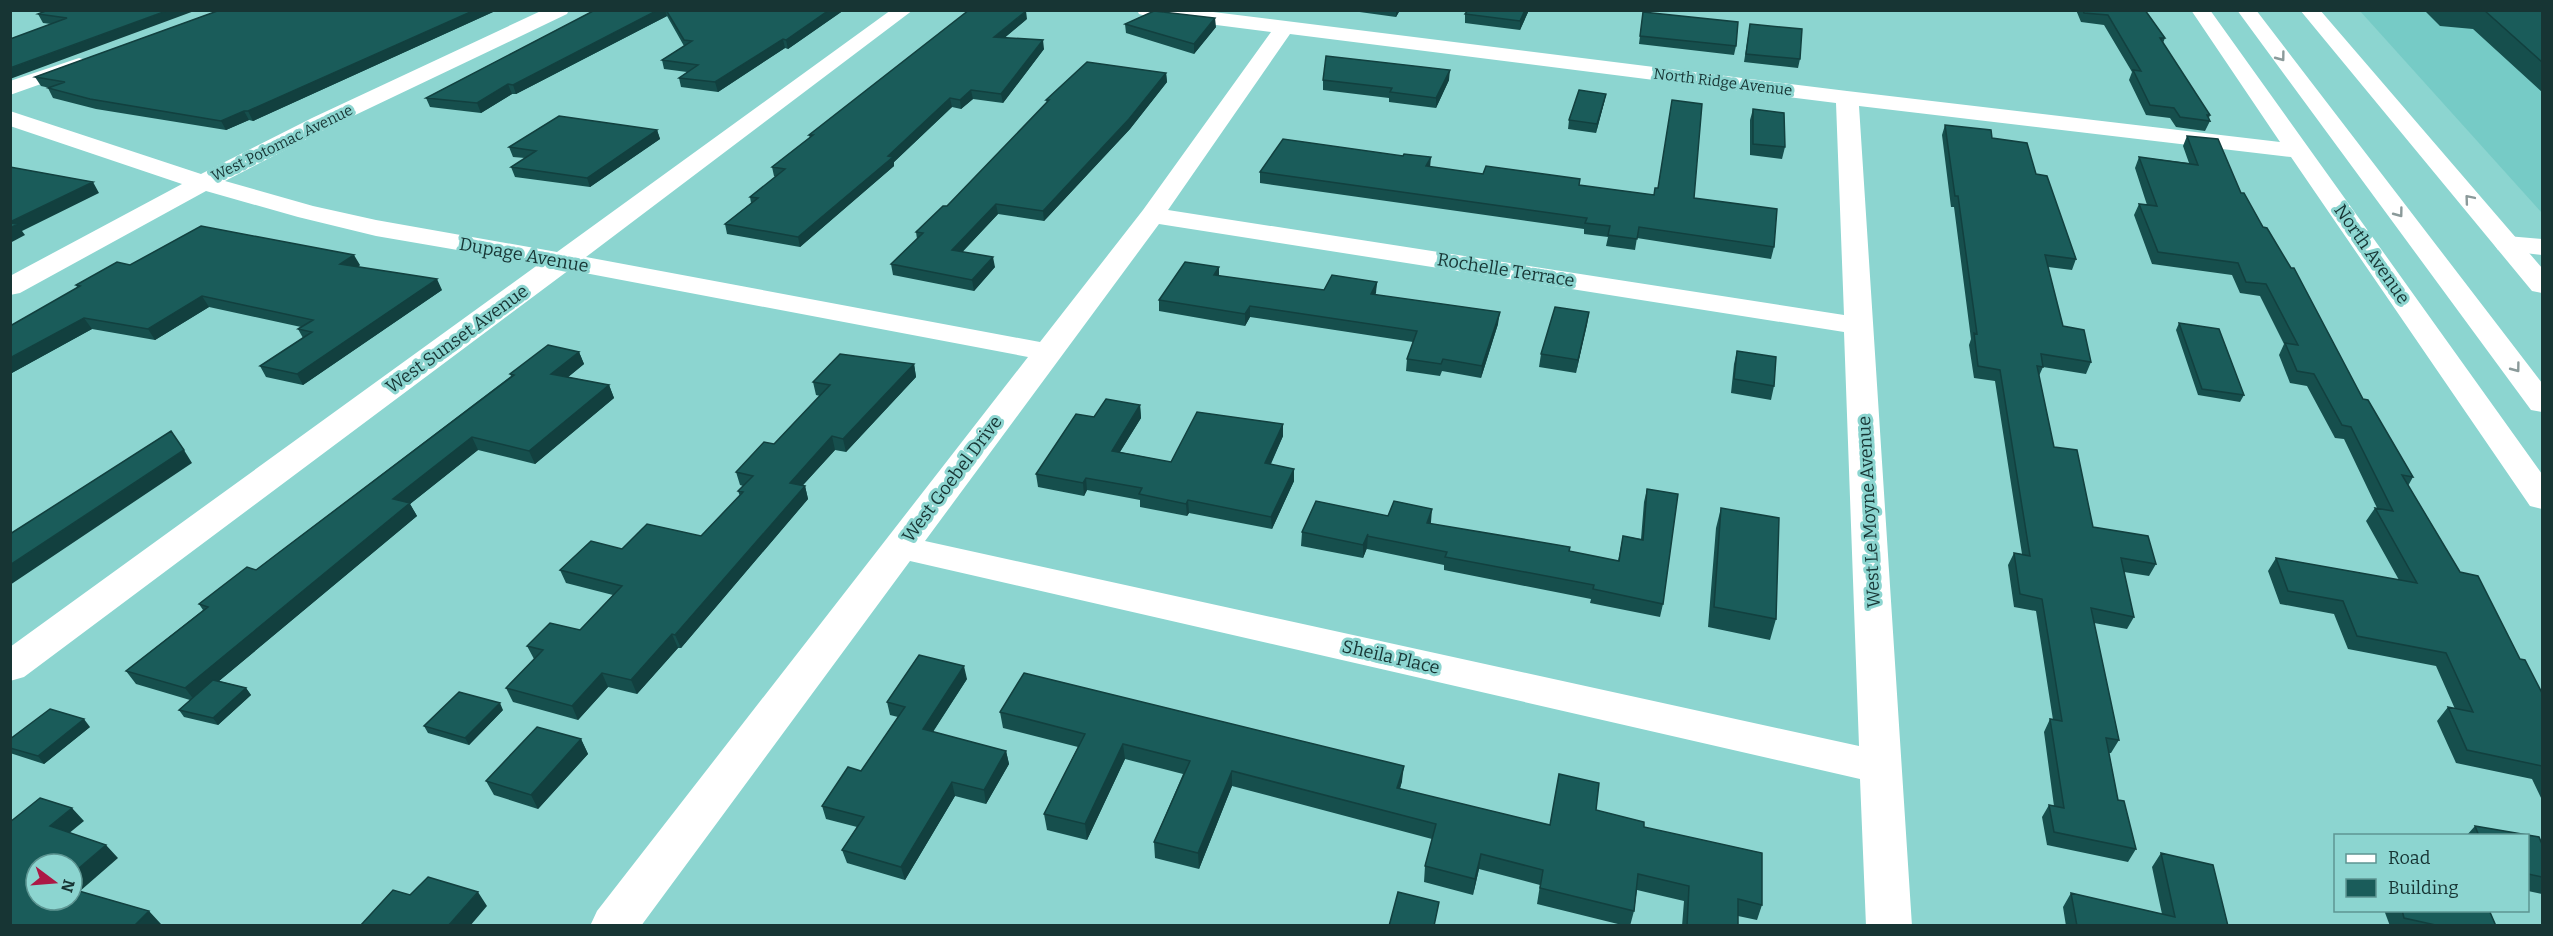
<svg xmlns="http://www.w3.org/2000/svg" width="2553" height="936" viewBox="0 0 2553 936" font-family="Bitter,serif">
<rect width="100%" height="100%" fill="#8cd5d0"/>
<path fill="#76cbc6" d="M2360,11h182v202z"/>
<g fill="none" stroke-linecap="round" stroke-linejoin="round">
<path fill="#fff" fill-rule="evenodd" d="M543,10h26l-2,4 -239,114 -103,53 88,25 63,14 181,32 334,-242h22l-327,247 454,85 103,-132 128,-178 -125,-16 -7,-2 -2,-4h60l650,81 433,51 -89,-132h19l332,464v35l-12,-3 -239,-349 -432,-51 53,820h-46l-6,-147 -950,-218 -269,365h-51l7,-15 431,-554 -459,-87 -545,407 -14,4v-34l529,-383 -163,-28 -78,-19 -92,-26 -186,102 -10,2v-19l172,-92 -172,-58v-15l191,63 111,-56zM1290,34l546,69 8,212 -676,-105zM1159,224l685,108 15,414 -934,-205z
M79,58l7,2 4,4 -4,4 -76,27v-14z
M2507,236l35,3v16l-44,-5 -4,-6 4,-6z"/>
<path fill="#fff" fill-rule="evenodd" d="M2237,10h19l286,373v29l-11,-2z
M2300,10h20l222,258v25l-10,-2z"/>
</g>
<path fill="#164f4d" d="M197,10l-146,14 -8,-1 -5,-9z
M220,10h273v2l-240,109 -4,-1 -23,10 -130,-21 -43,-11 -5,-10h2l-9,-2 -6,-9z
M595,10h249l-56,39 -3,-1 -67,44 -37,-5 -2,-9 8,-6 -23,-3 -2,-9 22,-14 -17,-30 -151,78h-4l-31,19 -51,-6 -4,-9z
M1345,10h55l-4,7z
M1529,10l-9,20 -55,-7v-9z
M2076,10h69l20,28 -2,5 47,72 -1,3 1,3 -5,10 -29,-4 -6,-9 -24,-3 -17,-35 3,-8 -28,-47 -23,-3z
M2424,10h118v82l-69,-63 -33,-3z
M1643,12l93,34 -2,9 -95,-11z
M1027,19l-23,19 40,11 -41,54 -30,-4 -12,10 -9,-2 -58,55v4l-94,81 -73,-13 -2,-10 26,-21 -1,-6 25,-20 -1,-1 -2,-9 38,-29 -1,-3z
M1125,24l91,3 -22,27 -68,-21z
M1750,24l50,35 -2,9 -54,-6z
M1166,73l1,9 -37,47 -86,92 -46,-7 -36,38 33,15 -21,24 -81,-16 -2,-11 26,-25 -1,-7 31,-26 100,-103 -1,-3z
M1323,80h126l-13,28 -47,-6v-4l-66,-8z
M1606,94l-2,9 -8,30 -28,-4 1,-9z
M1753,109l32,38 -3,12 -32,-4v-35z
M1945,125l47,13 44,36 40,85 -4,11 -24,-3 15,59 28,36 -5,12 -43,-7 -4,9 15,71 39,80 63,37 -7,12 -25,-4 10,45 -7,12 -33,-6 25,117 -8,13h-2l9,47 18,49 -8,13 -81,-17 -5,-28 7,-12 5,1 -10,-74 6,-13 3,1 -17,-109 -22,-4 -6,-42 6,-12 8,1 -27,-173 -21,-3 -5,-33 2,-6 -17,-132h-3l-9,-72z
M657,130l3,9 -70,48 -75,-10 -4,-10 14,-9 -12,-1 -4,-10z
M2187,136l54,57 22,34 100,172 50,78 -5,9 52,86 82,121v107l-10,-21 -76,-16 -19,-42 11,-14 7,2 -19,-43 -88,-17 -14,-35 -54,-10 -12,-33 8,-13 123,22 -33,-59 9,-13h2l-33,-69 -9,-1 -28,-52 -17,-3 -11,-28 5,-11 -24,-48 -20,-3 -8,-18 -80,-11 -18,-49 5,-11 8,1 -12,-37 4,-11 50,6 -6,-17z
M1430,167l53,7 96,11 75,10 40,3 80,49 -3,12 -134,-21 -2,12 -29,-4 2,-9 -24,-3v-5l-324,-46v-11z
M360,265l-2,2 84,23 -139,95 -37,-8 -6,-11 43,-28 -5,-9 3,-2 -92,-20 -54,33 -63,-11 -82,45 67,-87 -1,-2z
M1219,276l105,14 53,-8 -2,13 123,29 -17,54 -39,-7 -2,5 -34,-5 1,-12 6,-17 -163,-25 -5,9 -86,-15v-11z
M1589,312l-13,61 -37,-6 2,-13z
M2179,323l65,72 -4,7 -42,-7 -22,-65z
M1737,351l37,35 -3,14 -40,-7 3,-29z
M579,352l5,12 -16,13 41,8 5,13 -79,66 -57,-14 -68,54 7,12 -198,165 27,7 5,7 -33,30 -34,-8 -5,-7 11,-10 -54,-16 -10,-13 77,-61 -4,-6 57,-34 21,-16 234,-178 -1,-2z
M914,364l2,13 -70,75 -11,-2 -32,35 2,1 3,13 -127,149h-3l-41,46 -29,-7 -30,33 -65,-18 -7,-14 28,-29 -7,-13 53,-16 33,-35 -47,-12 -6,-13 62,-21 79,-13 39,-40 -2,-5 5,-5 -3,-1 -4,-13 38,-28 46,-48 -4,-1 -3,-13z
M1140,405l1,13 -21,34 51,10 112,-38v12l-12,28 23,17 -22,48 -83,-16 -2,3 -47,-9v-7l-53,-10 -3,6 -46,-9 -2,-13 58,-57z
M1647,489l16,115 -3,13 -70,-14 1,-4 -147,-29v-5l-77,-16v-1l-4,10 -62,-12 1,-14 86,-16 43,6 -1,2 188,37 5,-25 18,3 3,-37z
M1721,508l55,111 -6,21 -62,-13 8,-99z
M967,679l-34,53 73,19 3,13 -23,40 -31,-8 -50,84 -58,-17 -5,-13 15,-23 -31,-8 -4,-13 39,-35 37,-54 -8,-2 -3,-13z
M503,710l-34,35 -41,-12 -4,-7z
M1000,712l402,69 -2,8 150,36 9,-51 37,36 48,17 118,78 -5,15 -19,-4v10h-56l2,-25 -47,-11 -3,21 -4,15h-4l-89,-22 3,-19 -61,-16 -6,26 -49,-13 1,-16 7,-27 -200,-53 -33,83 -44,-11 -1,-16 29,-68 -58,-15 -38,81 -40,-10 -3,-16 34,-67 -75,-19z
M90,727l-46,37 -34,-11v-14z
M581,739l7,15 -50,55 -44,-14 -8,-14z
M2475,826l64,11 3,7v50l-14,-3v-55h-62z
M2161,853l67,73h-162l-3,-19 8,-14 91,21 -10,-47z
M2384,910h105l7,16h-106z"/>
<path fill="#12403f" d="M169,10h28l-187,69v-11z
M475,10h18v2l-240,109 -5,-10z
M658,10h7l2,6 -151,78 -3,-9z
M829,10h15l-56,39 -2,-9z
M1396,10h4l-4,7z
M1525,10h4l-9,20v-9z
M1026,11l1,8 -32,27 -1,-9z
M1215,18l1,9 -22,27v-10z
M783,39l2,9 -67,44 -3,-10z
M1043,40l1,9 -41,54 -2,-9z
M1450,70l-1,10 -13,28v-10z
M1166,73l1,9 -37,47 -86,92 -1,-10z
M508,84l4,10 -31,19 -4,-10z
M971,90l2,9 -12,10 -1,-9z
M1606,94l-2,9 -8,30 1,-9z
M950,98l2,9 -58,55v4l-94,81 -2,-10 90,-81z
M244,111l5,9 -23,10 -5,-9z
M657,130l3,9 -70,48 -3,-9z
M1431,157l-1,11 -4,-2z
M93,182l6,11 -77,38 3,4 -15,8v-21z
M996,204l2,10 -44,47 -2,-11z
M354,255l6,10 -15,10 -5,-11z
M993,257l2,10 -21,24 -2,-11z
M1219,267v12l-5,-4z
M437,279l5,11 -139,95 -6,-11z
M1377,282l-1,11 -6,13 1,-12z
M202,296l7,11 -54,33 -7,-11z
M1250,306v11l-5,9v-12z
M1500,312l-2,12 -17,54 1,-12z
M1589,312l-2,13 -11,48 2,-13z
M84,318l8,11 -82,45v-16z
M579,352l5,12 -28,23 -5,-13z
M914,364l2,13 -70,75 -3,-13z
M609,385l5,13 -79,66 -6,-13z
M1140,405l1,13 -28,45 -1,-12z
M1283,424v12l-18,40v-13z
M832,436l3,14 -42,46 -3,-13z
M472,437l6,13 -68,54 7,12 -222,185 -10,-13 208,-189z
M184,450l8,13 -182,122v-20z
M1294,469v12l-22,48 -1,-12z
M1086,478l1,12 -3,6 -1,-13z
M805,486l3,13 -127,149 -6,-13z
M1188,500l1,13 -2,3 -1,-12z
M1432,509l-1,13 -5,15 1,-14z
M1368,534l-1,14 -4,10v-13z
M672,634l6,14 -41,46 -6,-14z
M964,666l3,13 -41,63 -3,-13z
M602,673l6,14 -30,33 -6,-14z
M246,688l5,7 -33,30 -5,-7z
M500,703l3,7 -34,35 -4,-7z
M84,719l6,8 -46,37 -6,-8z
M581,739l7,15 -50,55 -7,-14z
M1123,744l2,15 -38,81 -2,-16z
M1006,751l3,13 -23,40 -2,-14z
M1404,766l-2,15 -7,23 2,-16z
M1232,771v15l-33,83 -1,-16z
M952,782l3,14 -50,84 -4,-13z
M72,808l12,13 -22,18 -12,-13z
M106,845l12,13 -46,40v-24z
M1481,854l-2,15 -6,26 2,-16z
M478,892l9,14 -17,20h-22z
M149,911l12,13 -2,2h-25z"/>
<path fill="#1a5c5a" stroke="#12403f" stroke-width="1.5" d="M48,10h121l-159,58v-29l57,-21 -29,-4z
M220,10h255l-227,101h-4l-23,10 -131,-22 -42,-11 17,-6 -30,-5z
M595,10h63l-145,75 -5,-1 -31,19 -51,-5z
M666,10h163l-43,30 -3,-1 -68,43 -36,-4 19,-13 -36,-5 30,-19 -8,-1z
M969,10l57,1 -32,26 49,3 -42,54 -30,-4 -11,10 -10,-2 -62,58 5,1 -95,80 -73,-13 33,-26 -8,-1 35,-28 -13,-2 41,-32h-4z
M1468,10h57l-5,11 -55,-7z
M2083,10h62l20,28h-5l50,77h-3l3,6 -30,-4 -6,-9 -24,-3 -17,-35 8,1 -33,-56 -24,-2z
M2484,10h58v52z
M1154,11l61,7 -21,26 -69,-20z
M1643,12l95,10 -2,24 -96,-10z
M1750,24l52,5 -2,30 -54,-5z
M1326,56l124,14 -14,28 -46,-6 2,-4 -69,-8z
M1087,62l79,11 -37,46 -86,92 -47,-7 -44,46 41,7 -21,23 -81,-16 32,-31 -7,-1 27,-26h4l102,-106h-3z
M1579,90l27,4 -9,30 -28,-4z
M1672,100l30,4 -8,94 83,11 -3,38 -135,-20 -2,12 -29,-4 2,-9 -25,-3 2,-5 -327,-46 23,-33 120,17 1,-2 27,3 -5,9 57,8 3,-8 94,13 -1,6 75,10 1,-7h3z
M1753,109l31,4 1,34 -32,-3z
M559,116l98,14 -70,48 -76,-11 25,-16 -27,-4z
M1945,125l46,5 1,8 35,5 9,31 11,2 29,83 -31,-4 18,71 21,4 7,32 -50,-8 2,13 -6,-1 17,81 23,3 16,77 55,9 8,28 -35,-6 13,59 -43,-9 28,132 -13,-2 12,62 6,1 12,48 -82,-17 -5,-27 15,3 -14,-89 12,2 -20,-122 -22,-5 -6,-41 16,3 -30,-186 -22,-4 -4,-33 3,1 -19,-138h-3z
M2187,136l31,3 23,54h3l19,34 4,1 24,40h3l69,131 5,1 45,77 -11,-2 58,97 18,4 42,83 5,1 17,33v73l-75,-16 -19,-43 25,5 -27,-59 -89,-17 -14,-35 -55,-10 -12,-33 141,25 -42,-75 18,3 -42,-84 -9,-2 -28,-51 -17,-3 -12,-28 13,2 -32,-61 -20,-2 -8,-19 -80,-11 -19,-48 18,2 -18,-49 59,8z
M10,167l83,15 -83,40z
M10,223l8,1 -8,4z
M201,226l153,29 -14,9 97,15 -140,95 -37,-8 52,-34 -14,-3 15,-9 -111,-24 -54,33 -64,-11 -74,40v-32l70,-40 -4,-1 41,-23 13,3z
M1185,262l34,5 -5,8 110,15 8,-15 45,7 -6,12 129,18 -18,54 -39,-7 -2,5 -34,-5 10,-28 -167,-25 -5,8 -86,-14z
M1555,307l34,5 -11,48 -37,-6z
M2179,323l40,6 25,66 -42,-6z
M548,345l31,7 -28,22 58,11 -80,66 -57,-14 -79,62 17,4 -225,185 -59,-17 82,-64 -9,-3 48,-37 9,3 21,-16 237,-179 -4,-1z
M1737,351l39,6 -2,29 -40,-7z
M840,354l74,10 -71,75 -11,-3 -42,47 15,3 -130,149 -3,-1 -41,46 -29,-7 -30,33 -66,-18 37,-38 -16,-4 23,-23 30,7 42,-44 -62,-16 31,-29 31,8 25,-25 54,12 42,-44 -5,-1 15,-15 -17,-4 28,-30 10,2 56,-59 -17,-3z
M1106,399l34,6 -28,46 59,11 26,-50 86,12 -18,39 29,6 -23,48 -83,-17 -2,4 -47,-10 3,-6 -56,-10 -3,5 -47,-9 40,-60 18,3z
M171,431l13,19 -174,115v-31z
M1647,489l31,5 -15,110 -70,-15 1,-4 -149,-28 2,-5 -80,-16 1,-2 -5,11 -61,-13 14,-31 72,15 6,-15 38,8 -5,14 143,24 -1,4 50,10 4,-25 20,4z
M1721,508l58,10 -3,101 -62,-12z
M919,655l45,11 -41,63 83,22 -22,39 -32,-8 -51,85 -59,-17 22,-33 -42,-11 26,-39 13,4 44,-64 -18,-5z
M1024,673l380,93 -7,22 153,37 9,-51 40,9 -3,27 48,12v5l118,26v52l-24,-6v27h-51l2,-40 -51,-12 -4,37 -94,-23 3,-18 -62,-16 -6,25 -50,-13 11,-42 -204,-53 -34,82 -44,-11 36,-81 -67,-17 -38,80 -41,-10 41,-80 -85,-22z
M213,680l33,8 -33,30 -34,-8z
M459,692l41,11 -35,35 -41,-12z
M50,709l34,10 -46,37 -28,-8v-9z
M537,727l44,12 -50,56 -45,-14z
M40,798l32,10 -22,18 56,19 -34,29v-10h-36v36h36v-11l77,22 -15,15h-124v-104z
M2475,826l64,11 3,7v33l-14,-3v-38h-49z
M2161,853l52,12 15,61h-151l-6,-33 104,24z
M428,877l50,15 -30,34h-88l33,-36 17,5z
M1398,892l41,10 -5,24h-45z
M2402,910h87l7,16h-56l-36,-8z"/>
<defs><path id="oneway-chevron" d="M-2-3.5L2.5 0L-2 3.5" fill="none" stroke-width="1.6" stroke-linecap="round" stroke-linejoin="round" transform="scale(1.5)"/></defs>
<g stroke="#8b9a9a">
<use href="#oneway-chevron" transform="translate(2281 57) rotate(53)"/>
<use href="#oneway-chevron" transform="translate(2469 199) rotate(-130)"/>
<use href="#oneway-chevron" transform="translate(2399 213) rotate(53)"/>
<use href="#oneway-chevron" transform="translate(2516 368) rotate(53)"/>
</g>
<g text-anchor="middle" stroke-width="6" stroke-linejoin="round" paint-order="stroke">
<g font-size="15" fill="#173534" stroke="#8cd5d0">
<text transform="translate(1723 82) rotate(7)" y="5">North Ridge Avenue</text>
<text transform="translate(282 143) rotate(-26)" y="5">West Potomac Avenue</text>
</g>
<g font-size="18" fill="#173534" stroke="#8cd5d0">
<text transform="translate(2372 254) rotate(55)" y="6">North Avenue</text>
<text transform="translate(524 255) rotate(10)" y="6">Dupage Avenue</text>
<text transform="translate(1506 270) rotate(9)" y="6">Rochelle Terrace</text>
<text transform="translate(457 339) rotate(-36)" y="6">West Sunset Avenue</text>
<text transform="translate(952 479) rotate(-53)" y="6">West Goebel Drive</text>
<text transform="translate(1869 512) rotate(-93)" y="6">West Le Moyne Avenue</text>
<text transform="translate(1391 657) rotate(13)" y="6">Sheila Place</text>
</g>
</g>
<rect width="2553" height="936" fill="none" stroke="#173534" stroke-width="24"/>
<rect x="2334" y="834" width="195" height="78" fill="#8cd5d0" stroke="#5d9592" stroke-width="1.5"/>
<rect x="2346" y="854" width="30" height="9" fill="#ffffff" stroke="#5d9592" stroke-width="1.5"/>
<text x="2388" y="864" font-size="18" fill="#173534">Road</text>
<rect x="2346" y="879" width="30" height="18" fill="#1a5c5a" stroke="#5d9592" stroke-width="1.5"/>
<text x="2388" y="894" font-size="18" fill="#173534">Building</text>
<g transform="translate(54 882) rotate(106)"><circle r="28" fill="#8cd5d0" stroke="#5d9592" stroke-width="1.5"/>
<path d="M0-4.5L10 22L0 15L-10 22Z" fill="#ac1845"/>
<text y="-9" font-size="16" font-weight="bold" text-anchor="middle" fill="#173534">N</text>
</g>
</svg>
